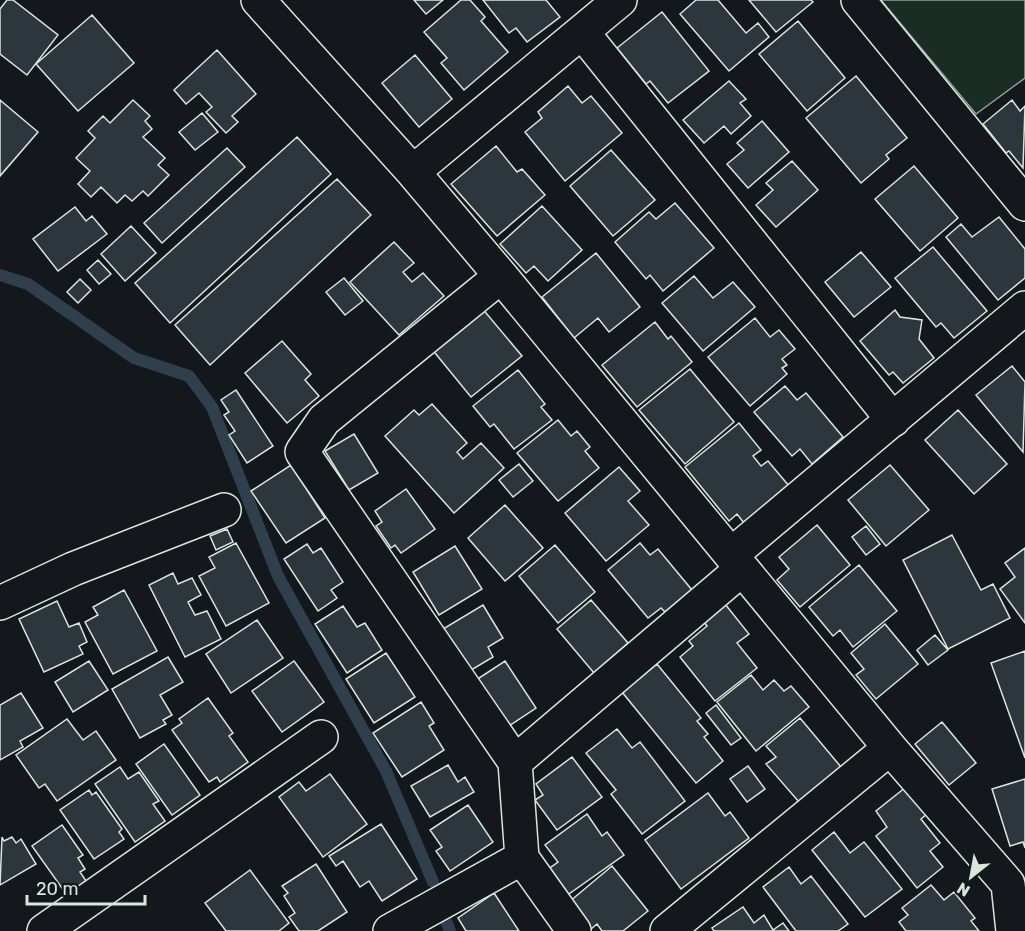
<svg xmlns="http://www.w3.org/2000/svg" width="1025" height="931" viewBox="0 0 1025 931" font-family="Rubik,sans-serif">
<rect width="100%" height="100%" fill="#14181c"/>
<path fill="#1a2d24" stroke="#939e99" stroke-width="1.5" d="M881,0h144v78l-49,36z"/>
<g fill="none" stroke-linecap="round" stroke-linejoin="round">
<path stroke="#2f3f4d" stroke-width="12" d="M0,275l28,9 106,74 55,18 23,31 66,169 108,195 47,111
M445,918l5,13"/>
</g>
<path fill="#2c363c" stroke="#d8e6dc" stroke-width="1.5" d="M7,0h6l45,35 -31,40 -27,-21v-45z
M414,0h29l-17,14z
M461,0h9l15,17 -4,4 27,31 -44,38 -23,-27 6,-5 -23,-26z
M483,0h63l14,17 -33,25 -11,-14 -7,5z
M696,0h22l28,33 12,-10 11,14 -40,34 -49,-57z
M749,0h62l2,2 -37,30z
M662,12l47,59 -41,32 -18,-22 -4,3 -29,-36z
M92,15l42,48 -56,48 -42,-47z
M798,21l47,57 -38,33 -48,-57z
M217,50l39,44 -24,22 6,6 -12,11 -20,-21 6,-5 -13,-14 -13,11 -12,-14z
M415,55l37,44 -33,28 -37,-44z
M856,76l51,62 -21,17 3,4 -28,24 -55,-65z
M729,81l17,18 -6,4 11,13 -20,18 -7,-8 -20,17 -21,-23z
M568,86l14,17 9,-7 31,37 -57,48 -40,-49 17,-14 -4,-6z
M0,100l38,32 -38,44z
M133,100l17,16 -5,5 7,8 -9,8 22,21 -7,7 11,10 -21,21 -5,-5 -11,10 -7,-6 -8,8 -16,-16 -10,10 -13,-13 12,-13 -14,-13 19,-20 -7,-7 15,-15 7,7z
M1012,100l8,11 5,-5 -2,62 -14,-17 -3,2 -23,-29z
M202,113l16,19 -23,18 -16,-18z
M762,121l27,31 -41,36 -21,-24 17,-14 -7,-7z
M297,137l34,37 -161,149 -35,-40z
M496,146l21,26 5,-3 23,26 -48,41 -46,-52z
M227,148l18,19 -83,76 -18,-20z
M611,150l44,50 -42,36 -43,-50z
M792,161l26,29 -42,37 -20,-22 17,-15 -7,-7z
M914,166l44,52 -38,33 -45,-52z
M337,179l34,36 -161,150 -35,-40z
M675,203l39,45 -51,43 -13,-16 -4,4 -31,-37 34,-30 7,7z
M542,206l40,44 -34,31 -14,-15 -8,7 -26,-29z
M75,207l11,14 6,-5 15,18 -49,37 -25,-32z
M999,217l26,32v29l-27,22 -52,-63 15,-13 11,13z
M131,226l25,27 -31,28 -24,-27z
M394,242l20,21 -11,9 9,10 11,-9 21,23 -45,39 -49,-53z
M933,247l54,64 -33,27 -13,-15 -5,4 -41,-49z
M861,252l30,35 -37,30 -29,-35z
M596,253l44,54 -31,25 -11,-14 -24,20 -32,-41z
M98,260l13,14 -12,10 -12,-14z
M694,276l19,22 20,-16 22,25 -52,44 -41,-48z
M344,278l19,23 -18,14 -19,-23z
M80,279l11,11 -13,13 -11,-11z
M481,307l41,49 -51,41 -40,-49z
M895,310l5,7 22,3 -3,19 15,19 -31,25 -10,-11 -4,3 -29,-34z
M755,318l15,19 9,-7 16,19 -13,10 5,6 -5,3 5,6 -37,32 -42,-49z
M655,322l13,17 3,-3 21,26 -55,45 -35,-42z
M282,341l29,33 -6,6 14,16 -32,27 -42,-50z
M1012,366l13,16 -2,70 -47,-57z
M690,369l44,53 -49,42 -46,-54z
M518,370l27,34 -4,3 11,13 -38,29 -20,-25 -4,3 -17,-21z
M785,386l12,14 9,-7 37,44 -31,27 -12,-15 -8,7 -38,-44z
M236,390l37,56 -26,17 -18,-28 6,-4 -11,-16 5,-3 -8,-12z
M432,404l35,39 -10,9 6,7 18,-16 23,25 -50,45 -69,-77 29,-26 5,5z
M958,410l49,54 -33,30 -49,-54z
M558,420l13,16 6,-5 13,16 -5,4 14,17 -41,33 -41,-48z
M739,423l22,27 -8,6 8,10 7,-5 21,25 -45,37 -7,-9 -8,7 -44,-54z
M354,434l24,39 -29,17 -24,-39z
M519,464l14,17 -20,16 -14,-17z
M291,465l34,53 -39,25 -35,-52z
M890,465l39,45 -43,36 -38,-46z
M619,467l21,24 -12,10 21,24 -43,36 -41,-48z
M406,489l29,40 -34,24 -6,-8 -4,3 -15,-22 6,-4 -7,-11z
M505,505l38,43 -38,33 -37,-43z
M817,525l33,40 -50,42 -23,-27 12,-11 -10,-12z
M866,526l14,18 -14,11 -14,-18z
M227,529l6,13 -17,8 -6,-14z
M952,535l29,55 12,-6 17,34 -62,31 -45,-89z
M236,543l33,60 -43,23 -27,-50 16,-8 -6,-11z
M640,543l10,12 8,-6 34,41 -27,22 -4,-4 -13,10 -40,-48z
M307,544l6,9 8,-5 22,34 -12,8 6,8 -19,13 -34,-52z
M555,545l40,47 -37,31 -39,-47z
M455,546l27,43 -43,26 -26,-43z
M1025,548v75l-25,-34 15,-12 -10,-14z
M859,565l38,46 -44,36 -13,-17 -7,6 -24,-29z
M173,573l5,11 14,-6 9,17 -13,7 7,13 12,-4 14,28 -36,18 -36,-72z
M124,590l33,61 -44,23 -28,-52 13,-7 -5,-8z
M591,600l37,43 -34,30 -37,-44z
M57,601l12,26 10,-4 8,19 -8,4 4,8 -39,18 -25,-53z
M725,604l24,30 -12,9 20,25 -42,33 -35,-44 13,-11 -4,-5 18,-15 -3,-4z
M483,605l20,33 -15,9 5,10 -25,15 -25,-43z
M343,606l14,21 8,-4 17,27 -35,23 -32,-49z
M257,620l26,38 -52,35 -25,-39z
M885,624l33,40 -42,35 -20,-24 8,-6 -13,-16z
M935,635l13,15 -20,15 -11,-15z
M1025,651v107l-34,-95z
M386,653l29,44 -41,26 -28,-44z
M168,657l15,25 -23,13 12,20 -9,5 3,4 -26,14 -28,-49z
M89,661l19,29 -35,22 -18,-30z
M294,661l30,41 -42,30 -30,-41z
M505,661l31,47 -30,20 -30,-48z
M657,664l44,54 -4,3 11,13 -4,3 19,24 -27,22 -74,-91z
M751,675l12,15 11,-10 10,11 7,-5 18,21 -53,44 -39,-49z
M21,693l22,35 -23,13 3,6 -23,13v-55z
M208,698l25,35 -4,3 19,26 -28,20 -3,-5 -8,5 -37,-52 10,-7 -3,-4z
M421,702l13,21 -5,3 15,24 -42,27 -29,-44z
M716,705l25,33 -10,7 -25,-32z
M800,718l41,49 -42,35 -33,-38 10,-7 -10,-11z
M67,719l16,21 13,-9 20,29 -59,41 -12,-17 -6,4 -23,-33z
M942,722l34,41 -27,22 -34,-41z
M617,729l15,19 8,-6 45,59 -43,33 -31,-40 5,-4 -30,-37z
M164,744l36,51 -28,20 -36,-51z
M572,757l30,40 -45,33 -22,-30 8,-5 -7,-11z
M448,765l10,17 7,-5 9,15 -44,25 -19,-31z
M748,766l17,23 -18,13 -17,-23z
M120,767l8,12 11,-7 20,29 -6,3 12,17 -30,21 -40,-58z
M330,774l37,50 -44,33 -44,-60 20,-15 7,9z
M1025,779v69l-2,-6 -13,4 -18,-57z
M906,787l21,27 -6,5 19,24 -10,8 13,16 -26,21 -41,-52 11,-9 -11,-16z
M89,790l3,5 4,-3 26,37 -3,3 5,7 -30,20 -34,-49z
M708,793l17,23 5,-4 19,26 -68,51 -36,-49z
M468,805l25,37 -43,29 -14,-20 6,-4 -12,-17z
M587,814l15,22 5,-4 17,23 -58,41 -19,-26 11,-8 -13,-17z
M381,824l36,55 -35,22 -13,-20 -9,6 -17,-26 -7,5 -7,-10z
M62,825l21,30 -5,3 7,11 -5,3 8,12 -19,14 -37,-52z
M834,832l16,21 14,-11 38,47 -37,28 -53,-67z
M2,837l2,4 8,-4 4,6 5,-4 15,25 -36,21z
M316,864l31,48 -29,19h-19l-10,-14 6,-4 -11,-17 4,-3 -6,-7z
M612,866l36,45 -25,20h-21l-5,-7 -6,5 -22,-27z
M789,867l12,17 10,-8 37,48 -10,7h-42l-33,-44z
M250,870l39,53 -10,8h-53l-21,-28z
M931,885l13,15 10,-8 21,26 -4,3 8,10h-73l-7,-9 9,-7 -6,-7z
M494,893l25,38h-53l-8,-13z
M743,907l11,16 10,-8 9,15 10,-7 6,8h-75l-2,-3z"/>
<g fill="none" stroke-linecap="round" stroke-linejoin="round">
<g stroke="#d8e6dc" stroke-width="36">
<path id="minor" d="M258,0l155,172 88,104 389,472 118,136 5,47
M858,0l167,204
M582,32l311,388
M413,172l207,-172
M501,276l-177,144 -22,32 213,310 7,96 52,73
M731,555l294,-247
M0,603l73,-34 151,-59
M515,762l227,-193
M44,931l277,-194
M390,931l132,-73
M667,931l223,-183"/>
</g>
<use href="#minor" stroke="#14181c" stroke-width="33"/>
</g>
<g transform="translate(971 877) rotate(211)" stroke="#14181c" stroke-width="4.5" paint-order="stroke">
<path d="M0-4.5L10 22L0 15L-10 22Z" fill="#d8e6dc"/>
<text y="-9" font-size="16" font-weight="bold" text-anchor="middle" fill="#d8e6dc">N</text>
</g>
<path d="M27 895v9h118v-9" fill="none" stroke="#d8e6dc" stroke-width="3"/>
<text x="36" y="895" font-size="18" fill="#d8e6dc" stroke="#14181c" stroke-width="4.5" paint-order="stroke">20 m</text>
</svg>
